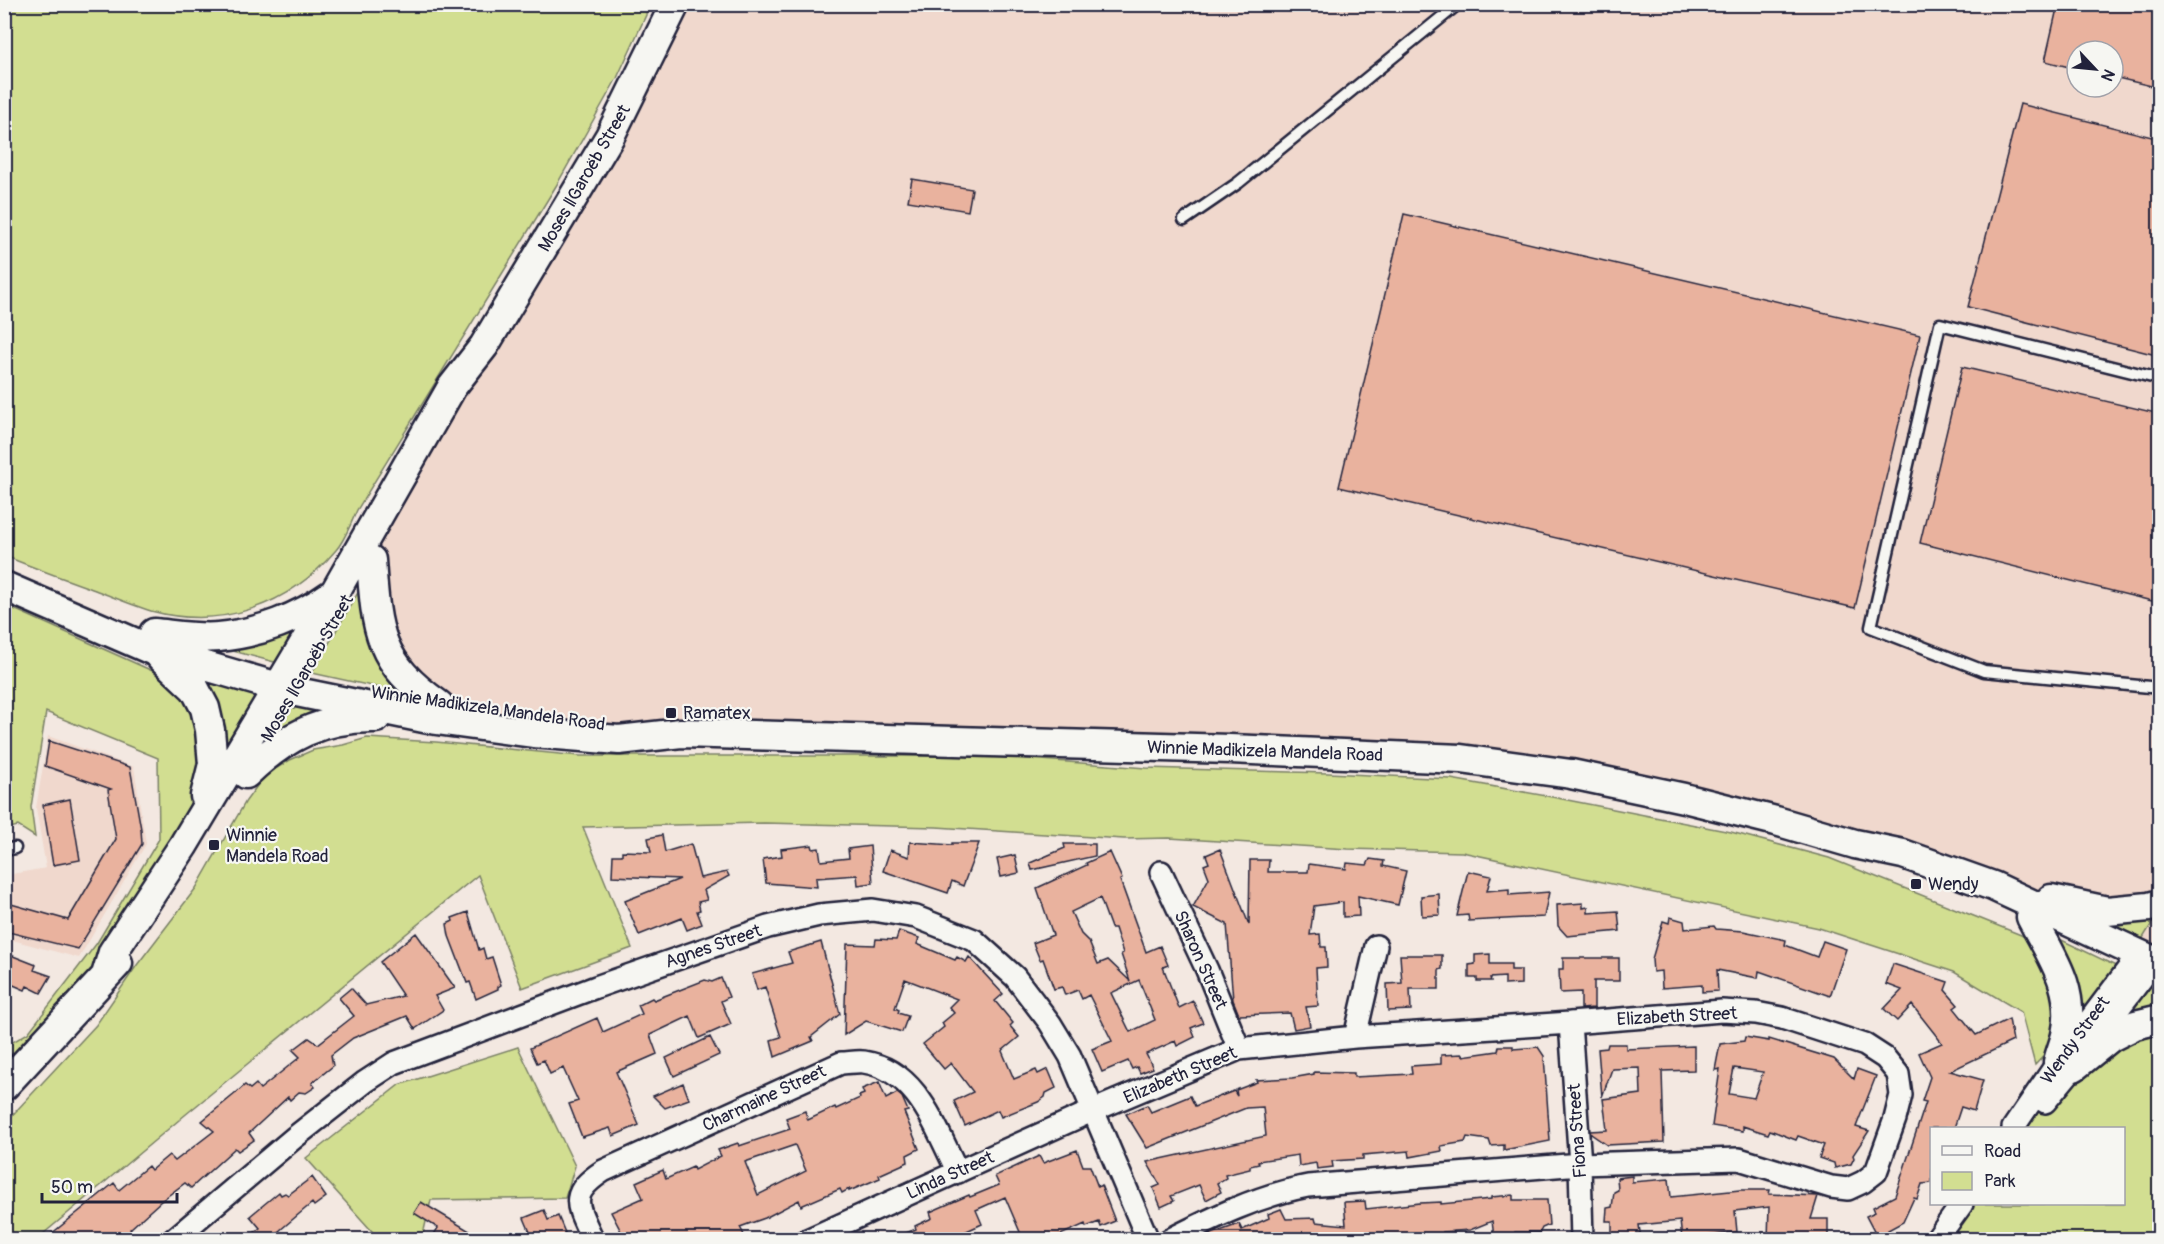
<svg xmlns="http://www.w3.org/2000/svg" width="2164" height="1244" viewBox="0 0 2164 1244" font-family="Pangolin,sans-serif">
<rect width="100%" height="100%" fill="#f3e8e1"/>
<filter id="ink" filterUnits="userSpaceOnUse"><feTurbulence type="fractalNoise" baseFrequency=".0167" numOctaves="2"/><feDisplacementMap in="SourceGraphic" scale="12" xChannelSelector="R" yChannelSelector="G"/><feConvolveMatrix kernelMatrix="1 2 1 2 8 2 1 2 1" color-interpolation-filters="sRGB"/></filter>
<g filter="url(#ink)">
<path fill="#f0d8cd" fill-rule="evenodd" d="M671,5h1488v975l-85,-57 -81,-37 -427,-117 -944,-43 -183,-21 -45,-41 -23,-104 66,-118zM2077,51h36v36h-36z
M48,736l86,31 12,77 -67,114 -74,-20 -1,-66 8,2 34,-6 -10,-60z"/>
<path fill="#d2de91" stroke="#7a8066" stroke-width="1.5" d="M4,5h643l-1,10 -29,63 -61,108 -199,324c-6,13 -12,30 -21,40 -47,56 -115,80 -185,61 -19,-6 -38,-14 -56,-21 -30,-11 -61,-22 -90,-34z
M364,582l49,113 -101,-22z
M5,605l161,72 9,9 16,24 6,16 2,39 -11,48 -93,158 -90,103v-30l3,1 20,-12 69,-90 62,-104 -1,-81 -112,-46 -15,95 4,30 -17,-11 -13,3 -1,-128 4,-2 -4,-2z
M304,620l-22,44 -64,-17z
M191,671l76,20 -45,78z
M295,698l55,12 -80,31z
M367,738l69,4 144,14h409l157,12 182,5 123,6 101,18 179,35 98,26 192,77 9,5 25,39 -1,66 -19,20 -14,-53 -67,-40 -135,-44 -357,-76 -114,-3 -179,-11 -45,1 -188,-12 -172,-4 -181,4 49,121 -110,40 -44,-113 -293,240 -148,124h-32l-1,-115 92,-99 41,-60 59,-77 50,-87 19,-26 25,-15 23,-10 30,-5z
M2159,912l-21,34 -66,-33z
M2047,933l73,35 -44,59z
M2147,982l12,7v22l-45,15z
M2159,1030v209l-223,1 26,-36h162v-76h-101l51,-61 46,-27z
M518,1047l57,119 -10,32 -134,2 -9,39 -42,1 -74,-82 93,-73z"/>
<path fill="#e9b29e" stroke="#22223b" stroke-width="1.5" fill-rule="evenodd" d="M2058,4h102v84l-47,-11v-26h-36v18l-32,-8z
M2020,104l140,35v217l-192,-49z
M912,179l60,10 -4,22 -60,-10z
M1404,214l516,121 -65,273 -516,-121z
M1962,367l198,47v189l-240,-60z
M49,741l81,26 11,62 1,15 -64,105 -74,-18v-29l64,18 48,-81 -8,-49 3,-1 -66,-23z
M70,799l10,61 -27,5 -10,-60z
M662,835l3,17 26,-8 9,34 27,-6 2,4 -25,14 3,10 -9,2 2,8 -3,1 5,13 -15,6 -5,-12 -43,17 -14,-34 55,-22 -68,-3 1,-21h9v-4l29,1 -3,-14z
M910,842l42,3v-2h27l-16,43 -11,-5 -4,12 -65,-22 7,-21 19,7z
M1064,844h31v12l-63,14 -2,-7 35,-15z
M812,845l1,4 6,-1 2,13 28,-3 -1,-9 22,-3 3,37 -15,2 -1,-10 -41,3 1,9 -51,-4 -3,-24 19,-3 -1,-7z
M1220,849l29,76 1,-65h19l-1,12h40l1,-8 37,5 1,-6 20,2 3,-6 14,2 -1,5 23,5 -8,34 -40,-9 1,20 -16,1v-15l-29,4 -4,29 10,-1 1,13h5l1,20 -11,1 2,38 -12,1 4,19 -16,3 -4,-16 -51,2 -6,-15 -6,-76 -34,-17 16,-29 -5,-13 5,-2 -3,-8z
M1110,852l12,27 -2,1 26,72 14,-6 8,19 -5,2 16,41 14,-7 10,22 -12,5 4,9 -18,9 -2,-5 -29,13 7,14 -13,5 -3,-6 -5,2 -4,-8 -26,11 -10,-23 20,-8 -23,-46 -7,4 -4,-9 -13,5 -3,-8 -8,2 -11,-30 -3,1 -7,-17 20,-8 -16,-47 50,-23 -1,-2zM1100,898l11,30h4l8,25 -2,1 9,27 -22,-21 -10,4 -9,-22 -8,-8 -10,-22zM1139,980l16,40 -25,12 -19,-39z
M1015,855l4,18 -18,4 -4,-18z
M1468,871l23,5 -4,15 22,-2v6l40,-3 -5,25 -75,4 -1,-6 -11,1z
M1439,894l1,21 -18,1 -1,-20z
M1583,903v5l5,-1v6l30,-2 2,20 -53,5 -9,-10 -1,-21z
M468,912l11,38 4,-2 3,11 6,-2 9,28 -3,2v2l-22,10 -6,-17 -3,1 -18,-47 -2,-12 6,-3 -1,-3z
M1670,917l14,4 1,8 29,-3 2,3 27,2 43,9 -1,5 32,12 6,-16 23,8 -16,47 -71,-25 -1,7 -41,-8 1,21 -16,1v-7l-40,3 -1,-17 -8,1 -1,-13 11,-38 6,2z
M899,931l20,7 -2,6 38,16 2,-3 9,5 3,-5 34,37 -8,7 18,22 -3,3 9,11 -17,14 12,28 22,-9 2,4 10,-5 8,19 -10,5 -1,4 -7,5 -37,15 -3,-7 -33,16 -11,-25 19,-9 -22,-29 -7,6 -21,-25 21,-17 -2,-4 12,-10 -5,-6 8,-8 -52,-20 -10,29 4,2 -1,3 10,3 -6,16 -36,-11 -22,14 3,-91 28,1 1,-6 20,1z
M416,933l39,55 -20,8 8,14 -28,19 -8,-13 -54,22 -22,17 2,11 -21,17 3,4 -9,6 -7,-1 -9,8 -2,-3 -39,36 5,7 -16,11 -3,-3 -44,40 -6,-5 -24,18 -31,28 1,1 -9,9h-77l69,-56 5,7 29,-24 3,4 18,-15 6,6 39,-30 -12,-10 34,-28 9,-8 5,4 6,-5 4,5 40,-32 -7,-7 16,-12 9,6 36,-28 -15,-18 12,-10 15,17 37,-9 -23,-34z
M821,942l19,72 -29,23 2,4 -38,16 -4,-17 10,-3 -16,-50 -8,3 -5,-16 40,-11 -4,-11z
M8,954l28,11 -2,5 17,6 -10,17 -14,-7 -2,4 -21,-9v-20z
M1490,954v10h21v6h10v14l-16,1v-8l-15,1 1,3h-14v-3h-8v-13l6,-1v-9z
M1400,955h42v14l-3,1v19h-29l1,21 -23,1 -1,-27 15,-1z
M1563,958h56v23h-25v27l-13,1v-17l-21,1 -1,-24h4z
M1893,964l55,18 -3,8 13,15 -4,3 22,27 33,-16 4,22 -63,30 33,9 -9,31 -13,-4 -7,21h-22v55l-10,1 -5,15 -3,-1 -11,24 -15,8 5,9h-15l-12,-23 9,-4 -2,-5 22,-11 31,-94 -4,-1 8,-24 -11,-24 23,-10 -30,-38 -15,16 -13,-12 18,-19 -16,-6z
M721,978l8,19 -8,4 10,23 -32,14 -9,-22 -40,19 7,19 -41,18 23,53 -26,11 -3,-8 -28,9 -13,-33 9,-3 -15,-33 -13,6 -6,-14 -7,3 -7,-15 67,-30 6,14 39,-18 -4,-9 14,-7 2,2 51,-20 7,2z
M710,1037l9,18 -45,21 -8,-18z
M1745,1037l24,4v-2l65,20 20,20 3,-10 19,7 -20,51 13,4 -16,24 1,3 -3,6 -16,4 -1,-5 -15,-5 5,-13 -26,-9 -2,4 -26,-10 -2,4 -25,-8v5l-31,-5 8,-57 -5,1 5,-26 24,-3zM1734,1068l29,4 -9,26 -25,-4z
M1608,1044h18v5l68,-3v24l-32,1 2,71 -57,3 -16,-11 -1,-3 17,-1 -4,-31 38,-5 -1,-26 -28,1 -10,28 -4,-48 9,-1z
M1499,1046h14v3l25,-2 6,9 6,85 -46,9v-5l-13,1 -2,-6 -22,-3 -2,5 -24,4 1,5 -32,6 -1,-6 -46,4v4l-31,2 1,6 -16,2 -1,-6 -17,3 -1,-11 -40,6 1,3 -9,2v3l-25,6 1,3 -9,5 4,9 -15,8 -7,-15 -28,11 3,5 -13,6 -8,-19 7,-3 -13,-23 119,-26 -3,-29 -17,1 -99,40 -21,-34 21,-9 4,7 39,-16 5,10 39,-15 3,5 -1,-6 21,-8 -1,-2 36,-2 22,-4v-2l40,1v4l58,-3 -1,-8 30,-2v-9l22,-1v2l35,-5z
M879,1082l7,17 11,-6 5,4 6,14 -4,1 15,37 -12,6 1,7 -29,13 1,3 -31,13v-2l-7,4 -2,-4 -39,17 -2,-6 -34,18 -25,9 6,12h-121l-14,-27 32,-14 -7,-16 27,-12 3,9 27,-12 1,3 27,-14 -3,-6 20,-7 1,3 51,-17 -4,-11 19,-7 3,9 27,-13 1,2 24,-11 -1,-2 5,-2 -2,-5zM795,1145l11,26 -48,24 -13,-33z
M683,1083l6,16 -24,9 -12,-12z
M1077,1150l6,16h7l8,21 3,-2 14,36 -14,6 -2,-5 -13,5 -1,-3 -27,12 2,3h-37l-18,-42 -29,13 6,14 -33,15h-58l25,-10 -1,-3 17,-8 -2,-6 39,-17 1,2 29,-12 -4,-9 44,-20 4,7z
M1632,1176v6l37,-3 2,18 69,-7h30l-1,4 49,2 -7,23h17v20h-60l1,-32 -34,4 2,21 -55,7 -2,-18 -41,4 2,14h-29v-18h-6l1,-13 5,-1 2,-15 4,-2 -1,-12z
M312,1177l14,20 -12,9 -2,-3 -33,28 7,8h-40l14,-11 -10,-12 29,-24 2,3 4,-2 3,2z
M1513,1195v5h34l2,25 -7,3 -2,4h-25v3l-21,2 -2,-16 -22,9 -27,2 1,6 -46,1 -197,-1 38,-14 3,6 27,-12 -1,-4 13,-5 5,10 29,-1 1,4 30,3 -2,-23 21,-1 1,8 54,-6 21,-1v2l50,-5v-2z
M421,1202l62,37h-52l7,-11 -24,-15z
M544,1210l4,10 10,-4 8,19 -10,4h-23l-9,-21z"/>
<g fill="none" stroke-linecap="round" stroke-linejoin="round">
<g stroke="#22223b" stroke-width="15">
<path id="lane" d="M1184,220l54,-37 220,-179
M2160,379l-220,-55 -69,303 113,44 176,17
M4,850l11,-2"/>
</g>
<g stroke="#22223b" stroke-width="26">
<path id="street" d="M1161,872l46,98 32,79
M1570,1023l10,141 2,76
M1355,1037l21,-91
M2045,1102l29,-35 81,-106
M2013,1128l45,-66 82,-109
M173,1240l122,-103 70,-55 29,-19 202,-76 172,-60 51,-12 54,-5 43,7 58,23 41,37 35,46 20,33 78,184
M593,1240c-16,-35 -26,-45 10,-69l238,-108c7,0 16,-2 23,-1 54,8 72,68 94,110
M807,1240l285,-129 147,-62 116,-12 215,-14 152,-12 34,2 26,5 83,27 20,13 13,16 3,21 -6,24 -19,53 -13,10 -15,7 -17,-2 -92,-28 -159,5 -272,22c-48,9 -96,32 -139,54
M1936,1240l26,-36"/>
</g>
<g stroke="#22223b" stroke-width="33">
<path id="secondary" d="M371,560c5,69 6,102 68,145
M4,586l150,65 138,40 137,28 104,14 86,7 62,-7 549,16 231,10 110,15 113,24 92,23 79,23 48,10 90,32 167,78
M154,633c21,2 44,6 65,4 40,-4 80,-19 112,-42
M161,657l34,32 10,19 5,22 3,34 -8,32
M246,774c38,-37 76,-57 130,-56
M2051,899l56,12 42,-4 11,-3
M2031,917c20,39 45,71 35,118 -2,9 -6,18 -8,27
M106,975l7,-23 70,-106 152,-254 117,-205 32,-41 126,-210 65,-132
M2074,1067l37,-30 24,-12 25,-6
M4,1086l114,-123"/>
</g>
<use href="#lane" stroke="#f6f6f2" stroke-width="10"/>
<use href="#street" stroke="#f6f6f2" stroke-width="21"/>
<use href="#secondary" stroke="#f6f6f2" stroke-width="28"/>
</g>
</g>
<g fill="#22223b" stroke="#f6f6f2" stroke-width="2">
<rect x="665" y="707" width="12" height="12" rx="3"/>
<rect x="208" y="839" width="12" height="12" rx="3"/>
<rect x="1910" y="878" width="12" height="12" rx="3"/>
</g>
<g text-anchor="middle" stroke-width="4.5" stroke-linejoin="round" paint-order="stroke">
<g font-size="18" fill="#22223b" stroke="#f6f6f2">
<text transform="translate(584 178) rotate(-60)" y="6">Moses ǁGaroëb Street</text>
<text transform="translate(307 668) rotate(-60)" y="6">Moses ǁGaroëb Street</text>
<text transform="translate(488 708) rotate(8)" y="6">Winnie Madikizela Mandela Road</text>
<text transform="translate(1265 751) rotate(2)" y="6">Winnie Madikizela Mandela Road</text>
<text transform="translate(713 946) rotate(-19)" y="6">Agnes Street</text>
<text transform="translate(1201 960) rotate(66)" y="6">Sharon Street</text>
<text transform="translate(1677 1016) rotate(-3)" y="6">Elizabeth Street</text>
<text transform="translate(2075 1040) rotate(-54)" y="6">Wendy Street</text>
<text transform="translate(1180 1075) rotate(-23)" y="6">Elizabeth Street</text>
<text transform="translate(764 1098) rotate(-25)" y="6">Charmaine Street</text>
<text transform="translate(1577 1131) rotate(-94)" y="6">Fiona Street</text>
<text transform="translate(950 1175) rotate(-24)" y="6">Linda Street</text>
</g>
<g font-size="18" fill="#22223b" stroke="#f6f6f2" text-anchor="start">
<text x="683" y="719">Ramatex</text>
<text x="226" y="841">Winnie<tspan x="226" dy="21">Mandela Road</tspan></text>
<text x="1928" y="890">Wendy</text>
</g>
</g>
<rect width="2164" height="1244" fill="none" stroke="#f6f6f2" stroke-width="24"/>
<rect x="12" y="12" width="2140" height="1220" fill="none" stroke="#22223b" stroke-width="2" filter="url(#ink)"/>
<rect x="1930" y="1127" width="195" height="78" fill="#f6f6f2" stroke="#a1a1a9" stroke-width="1.5"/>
<rect x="1942" y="1146" width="30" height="9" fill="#f6f6f2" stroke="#a1a1a9" stroke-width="1.5"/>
<text x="1984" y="1157" font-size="18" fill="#22223b">Road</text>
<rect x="1942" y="1172" width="30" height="18" fill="#d2de91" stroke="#a1a1a9" stroke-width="1.5"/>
<text x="1984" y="1187" font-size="18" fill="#22223b">Park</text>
<g transform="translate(2095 69) rotate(116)"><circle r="28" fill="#f6f6f2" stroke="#a1a1a9" stroke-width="1.5"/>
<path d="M0-4.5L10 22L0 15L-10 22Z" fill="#22223b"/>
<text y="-9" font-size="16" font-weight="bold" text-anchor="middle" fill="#22223b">N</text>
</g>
<path d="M42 1193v9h135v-9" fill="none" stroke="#22223b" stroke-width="3"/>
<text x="51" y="1193" font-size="18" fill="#22223b" stroke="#f6f6f2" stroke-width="4.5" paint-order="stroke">50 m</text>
</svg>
